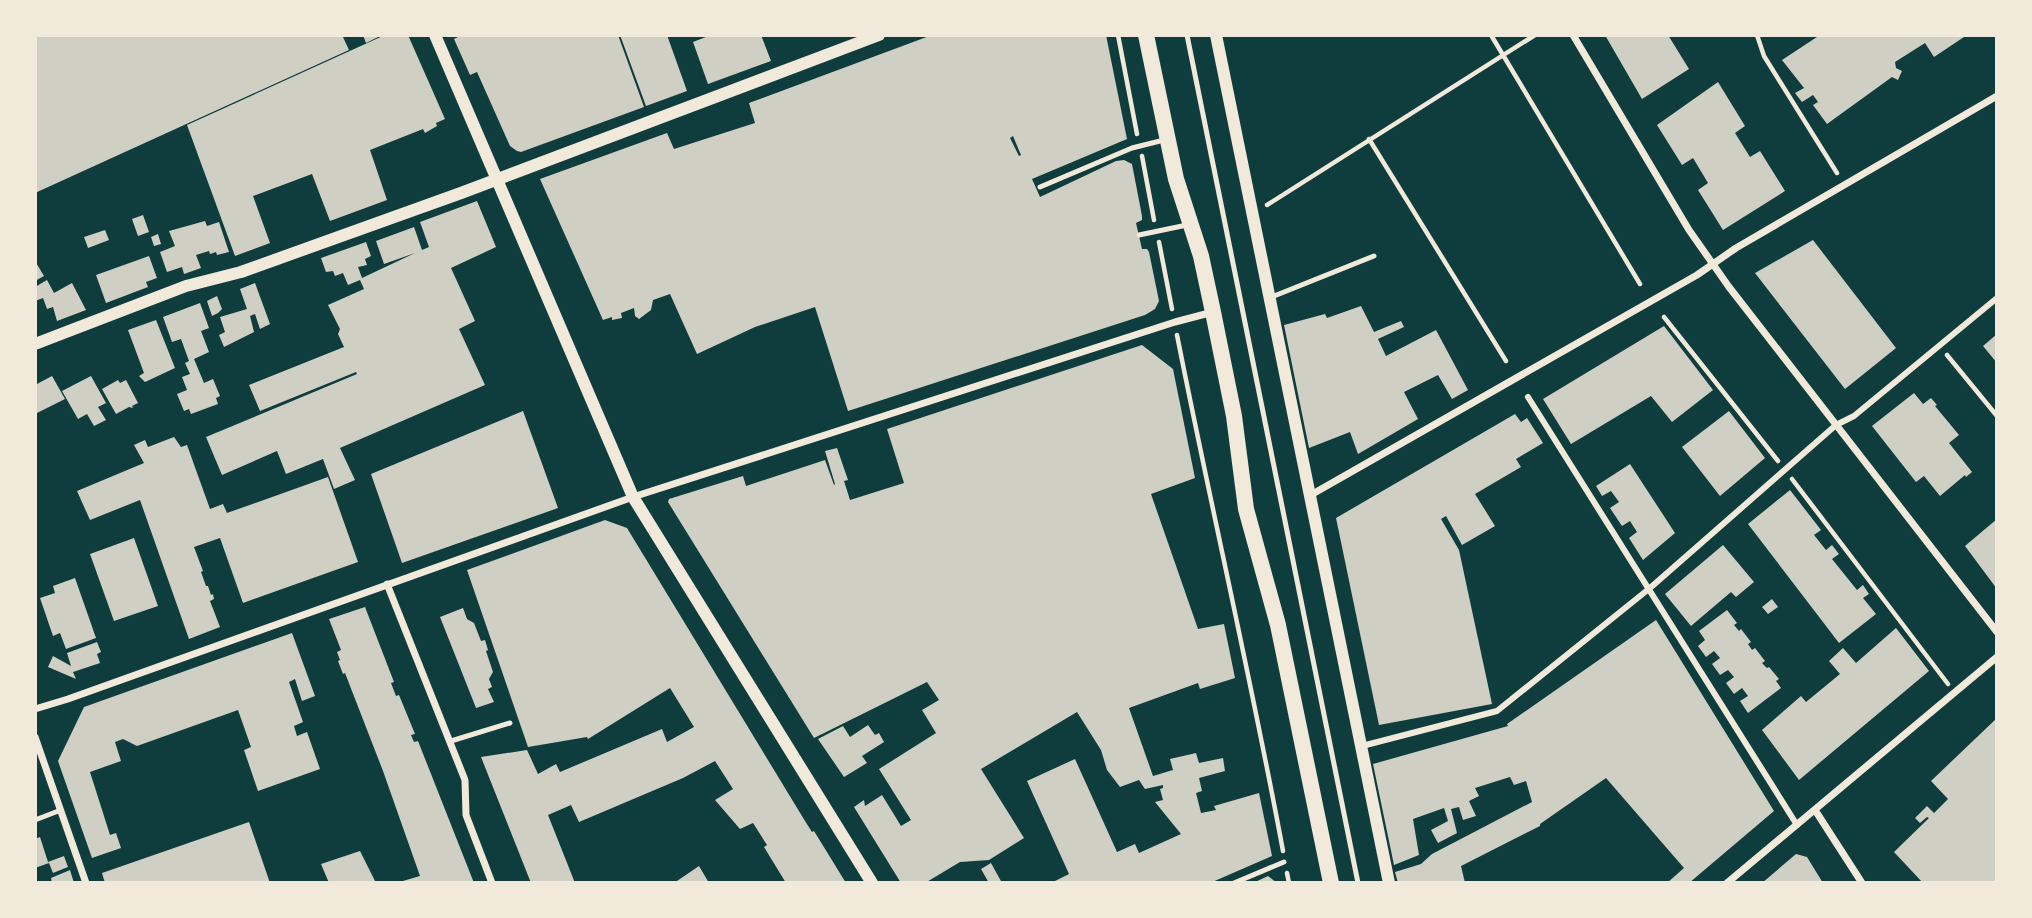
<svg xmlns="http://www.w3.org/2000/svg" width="2032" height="918" viewBox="0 0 2032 918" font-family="'Libre Baskerville',serif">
<rect width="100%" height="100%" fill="#0f3d3e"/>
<path fill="#cfcfc3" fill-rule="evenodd" d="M35,35h307l7,15 -314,143z
M363,35h14l1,2 -12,6z
M385,35h23l37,84 -9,4 1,3 -12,7 -2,-4 -53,21 17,50 -57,21 -18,-47 -59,22 17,47 -35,13 -48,-131z
M462,35h156l26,72 -123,45 -4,-1 -7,-5 -33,-74 -7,3 -16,-36z
M620,35h47l20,56 -41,15z
M711,35h50l10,26 -63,23 -15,-42z
M932,35h174l21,104 -95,40 8,18 76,-36 8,-1 8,4 10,52v4l-6,3 6,26h5l2,3 10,49 -4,8 -10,6 -297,96 -33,-104 -60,20 -58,27 -27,-60 -17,6 -2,10 -12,9 -4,-3 -1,-8 -13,5 1,5 -10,2v-3l-9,3 -63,-141 127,-46 7,16 81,-26 -6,-20zM1013,136l8,19 -2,1 -9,-18z
M1605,35h63l21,34 -47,30z
M1820,35h147l-33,22 -9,-14 -30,19 1,6 6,3 -4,9 -6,-3 -65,47 -14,-19 5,-3 -5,-7 -11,7 -7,-9 9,-5 -22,-28z
M1718,82l27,44 -10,7 15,24 10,-6 25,40 -62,39 -25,-40 10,-7 -15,-25 -11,7 -25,-40z
M477,201l19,46 -45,21 24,53 -16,8 26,56 -145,63 15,32 -21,9 -11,-30 -37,15 -9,-23 -55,24 -16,-38 151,-63 -1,-2 -96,39 -11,-26 95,-38 -6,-13 2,-5 -12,-24 36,-16 -4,-9 -12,5 -5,-12 -8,3 -2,-5 -7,1 -5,-14 45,-16 5,14 -6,3 2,6 -9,2 4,11 53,-25 -31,11 -8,-23 38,-14 8,23 7,-3 -9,-25z
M143,215l6,17 -11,4 -6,-17z
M205,221l2,5 12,-4 10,30 -12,3 -1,-3 -6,2 -1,-3 -13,4 5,13 -17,6 -2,-7 -15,5 -7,-20 15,-6 -6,-15z
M105,230l4,10 -21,8 -4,-11z
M158,234l3,10 -7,2 -3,-9z
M1813,240l83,108 -51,41 -90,-116z
M149,256l8,22 -11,4 2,5 -42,16 -10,-28z
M35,261l9,15 -9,5z
M47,280l7,13 18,-10 14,27 -29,11 -4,-14 -6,2 -4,-11 -8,3v-14z
M255,283l15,41 -10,5 -5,-15 -5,2 4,16 -30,15 -5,-12 6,-3 -5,-15 27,-8 -7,-20z
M217,296l5,13 -4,4 -6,3 -5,-15z
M200,303l9,25 -8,3 8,21 -15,7 10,24 9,-4 7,17 -4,2 2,6 -27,10 -2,-5 -5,2 -7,-17 10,-4 -5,-13 8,-3 -5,-11 4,-2 -8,-22 -9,3 -9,-25z
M1361,306l13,26 27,-11 3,6 -26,12 8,17 50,-26 32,60 -16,9 -14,-24 -34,17 14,27 -60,35 -8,-22 -41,16 -25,-123 41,-11 2,4z
M156,320l19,48 -30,14 -6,-6 5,-3 -16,-43z
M1664,326l49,64 -41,32 -21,-26 -80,48 -28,-45z
M1997,334v29l-14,-17z
M1142,345l31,24 22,109 -44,16 47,135 26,-5 11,54 -35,11 -2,-6 -69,25 24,68 20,-6 -3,-11 26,-6 3,10 24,-5 2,13 -26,7 3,13 -6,2 5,20 15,-3 -2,-4 45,-13 13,63 -62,27h-159l18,-9 -42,-93 48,-22 42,93 18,-8 4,9 42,-19 -26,-32 8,-2 -3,-11 3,-1v-3l-18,4 -6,-9 -19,7 -13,-17 -6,-20 -24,-38 -96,57 43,69 -35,22 -29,2 -35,21h-24l-47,-76 10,-7 1,6 17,-11 19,31 10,-6 -32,-51 57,-36 -14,-23 17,-10 -12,-18 -113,56 -146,-236 1,-3 74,-23 3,10 79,-26 9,25 1,-1 -10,-33 12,-3 11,32 -4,1 6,19 54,-17 -17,-54z
M52,376l13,23 -30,15v-29z
M91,376l15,27 -8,4 8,13 -12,6 -7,-12 -9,5 -16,-28z
M118,380l2,3 6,-3 12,23 -6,3 1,2 -4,-1 -13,7 -14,-25z
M1914,393l9,11 8,-6 6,7 -2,1 24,29 -10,8 23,29 -6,5 -1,-2 -25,21 -16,-20 -8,6 -44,-56z
M523,411l35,97 -156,55 -31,-89z
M1729,411l36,47 -45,38 -38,-49z
M1515,414l6,8 6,-4 16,25 -27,16 5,8 -46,27 20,32 -33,19 -16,-29 -5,3 18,31 33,154 -113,21 -43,-207z
M174,437l7,10 6,-2 23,64 13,-5 4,9 101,-36 30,85 -115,41 -23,-65 -26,9 9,24 -2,1 5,14h2l3,9 2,-1 1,5 -4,2 10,26 -31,12 -49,-139 -50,20 -13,-29 67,-28 -10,-18 11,-5 3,7z
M1630,464l45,69 -32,27 -14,-22 8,-6 -7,-11 -8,5 -12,-18 9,-6 -8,-11 -9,5 -6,-10z
M1790,490l31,40 -7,5 12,15 6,-5 7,9 -7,5 25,31 6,-5 6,9 -6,4 13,16 -37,29 -91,-119z
M1997,519v70l-32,-43z
M605,520l22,8 178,293 7,11 2,-1 32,52h-60l-22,-36 3,-2 -14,-22 -13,6 -25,-29 18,-11 -18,-28 -32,17 -104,44 -8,-17 -23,10 27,68h-44l-50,-126 46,-7 11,24 18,-10 4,8 102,-43 5,13 27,-15 -24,-39 -82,51 -1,-2 -59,10 -61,-177z
M134,538l24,68 -44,15 -24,-67z
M1723,545l31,37 -18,15 -5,-5 -40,34 -26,-32z
M75,578l21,60 -30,11 -6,-16 -7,3 -13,-38 15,-5 -2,-7z
M1772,599l6,8 -10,7 -6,-7z
M365,607l29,75 -3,1 5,13 3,-1 16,39 -4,1 3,7 4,-1 56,142h-78l24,-7 -37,-105 -38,-98 -2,1 -5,-13 2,-1 -3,-8 4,-2 -12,-31z
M463,608l4,11 7,4 7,18 4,-1 3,10 -2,1 7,21 -4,7 3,8 -4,2 6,13 -18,6 -36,-91z
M1727,610l10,13 -3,2 5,6 2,-2 10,13 -3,2 4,6 3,-2 10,13 -3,2 5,5 2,-1 10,12 -3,2 5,7 -33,25 -8,-12 8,-5 -6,-8 -8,6 -8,-11 8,-6 -6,-7 -8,5 -8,-11 8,-6 -6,-7 -8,6 -8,-11 7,-6 -6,-9z
M1656,620l118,191 -85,72h-22l17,-15 -78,-90 -66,46v2l-79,40 4,17h-67l-3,-11 26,-8 11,-10 100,-52 -6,-21 -12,4 -4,-8 -35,11 4,8 -10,5 7,15 -13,4 -4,-13 -8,2 6,24 -19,10 -7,-13 17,-9 -4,-13 -31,11 6,36 -25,10 -21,-101 135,-38 -1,-2z
M1896,628l33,43 -130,109 -37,-50 39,-34 5,6 34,-28 -11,-13 14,-13 13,15z
M292,633l23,63 -13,5 -7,-22 -6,3 14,40 -9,4 3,10 10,-4 13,37 -62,22 -14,-41 7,-3 -13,-37 -101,36 -14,-7 -8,3 6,19 -31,11 20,63 6,-2 5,15 -29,10 -34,-97 26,-54z
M97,642l4,10 -4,2 3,9 -27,9 3,7 -28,-12 5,-11 18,10 -4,-13z
M1997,718v165h-74l-29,-31 35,-34 -2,-1 -7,6 -5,-5 12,-12 7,7 14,-14 -17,-18z
M868,725l7,10 4,-2 5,9 -22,14 5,7 -23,14 -26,-38 25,-13 7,11z
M249,822l21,61h-165l-3,-10z
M40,837l8,25 16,-6 4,11 -15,6 -4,-10 -14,5v-29z
M360,851l16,32h-47l-8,-19z
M1796,854l11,3 16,26h-61z
M991,863l11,20h-13l-8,-14z
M699,866l10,17h-35z
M70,870l4,13h-22l-1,-5z
M1268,876l9,7h-24z"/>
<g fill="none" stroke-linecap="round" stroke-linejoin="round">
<path stroke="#f1e9da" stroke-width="4.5" d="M1118,35l19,99
M1491,35l149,249
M1757,35l7,21 73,117
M1369,139l137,222
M1142,156l12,64
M1267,205l268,-170
M1159,242l13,67
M1664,317l114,144
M1177,335c34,172 74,343 106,516
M1947,355l50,61
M1792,479l156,205
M1287,873l2,10"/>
<path stroke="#f1e9da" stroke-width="5" d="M1187,35l171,848
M1040,187l92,-39 32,-8
M1139,235l48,-10
M1269,298l105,-42
M451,741l59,-18
M35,820l26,-10
M1234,883l50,-21"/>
<path stroke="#f1e9da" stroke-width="6" d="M1528,397l269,428
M1362,746l135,-35 153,-123 186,-163 18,-9 143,-118"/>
<path stroke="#f1e9da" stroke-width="7" d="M1573,35l116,195 40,57 268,345
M1309,496l388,-221 39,-27 261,-152
M387,584l78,196 1,35 26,68
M35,709l33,-10 565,-202 542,-175 38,-10
M35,737l51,146
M1815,810l47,73
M1727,883l270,-226"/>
<path stroke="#f1e9da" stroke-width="12" d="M435,35l198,462 239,386
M1216,35l173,848
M35,344l151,-58 55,-14 220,-79 418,-158"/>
<path stroke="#f1e9da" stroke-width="16" d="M1146,35l30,144 25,77 12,56 21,104 12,93 32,116 53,258"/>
</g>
<rect width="2032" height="918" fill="none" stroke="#f1e9da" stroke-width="74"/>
</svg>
